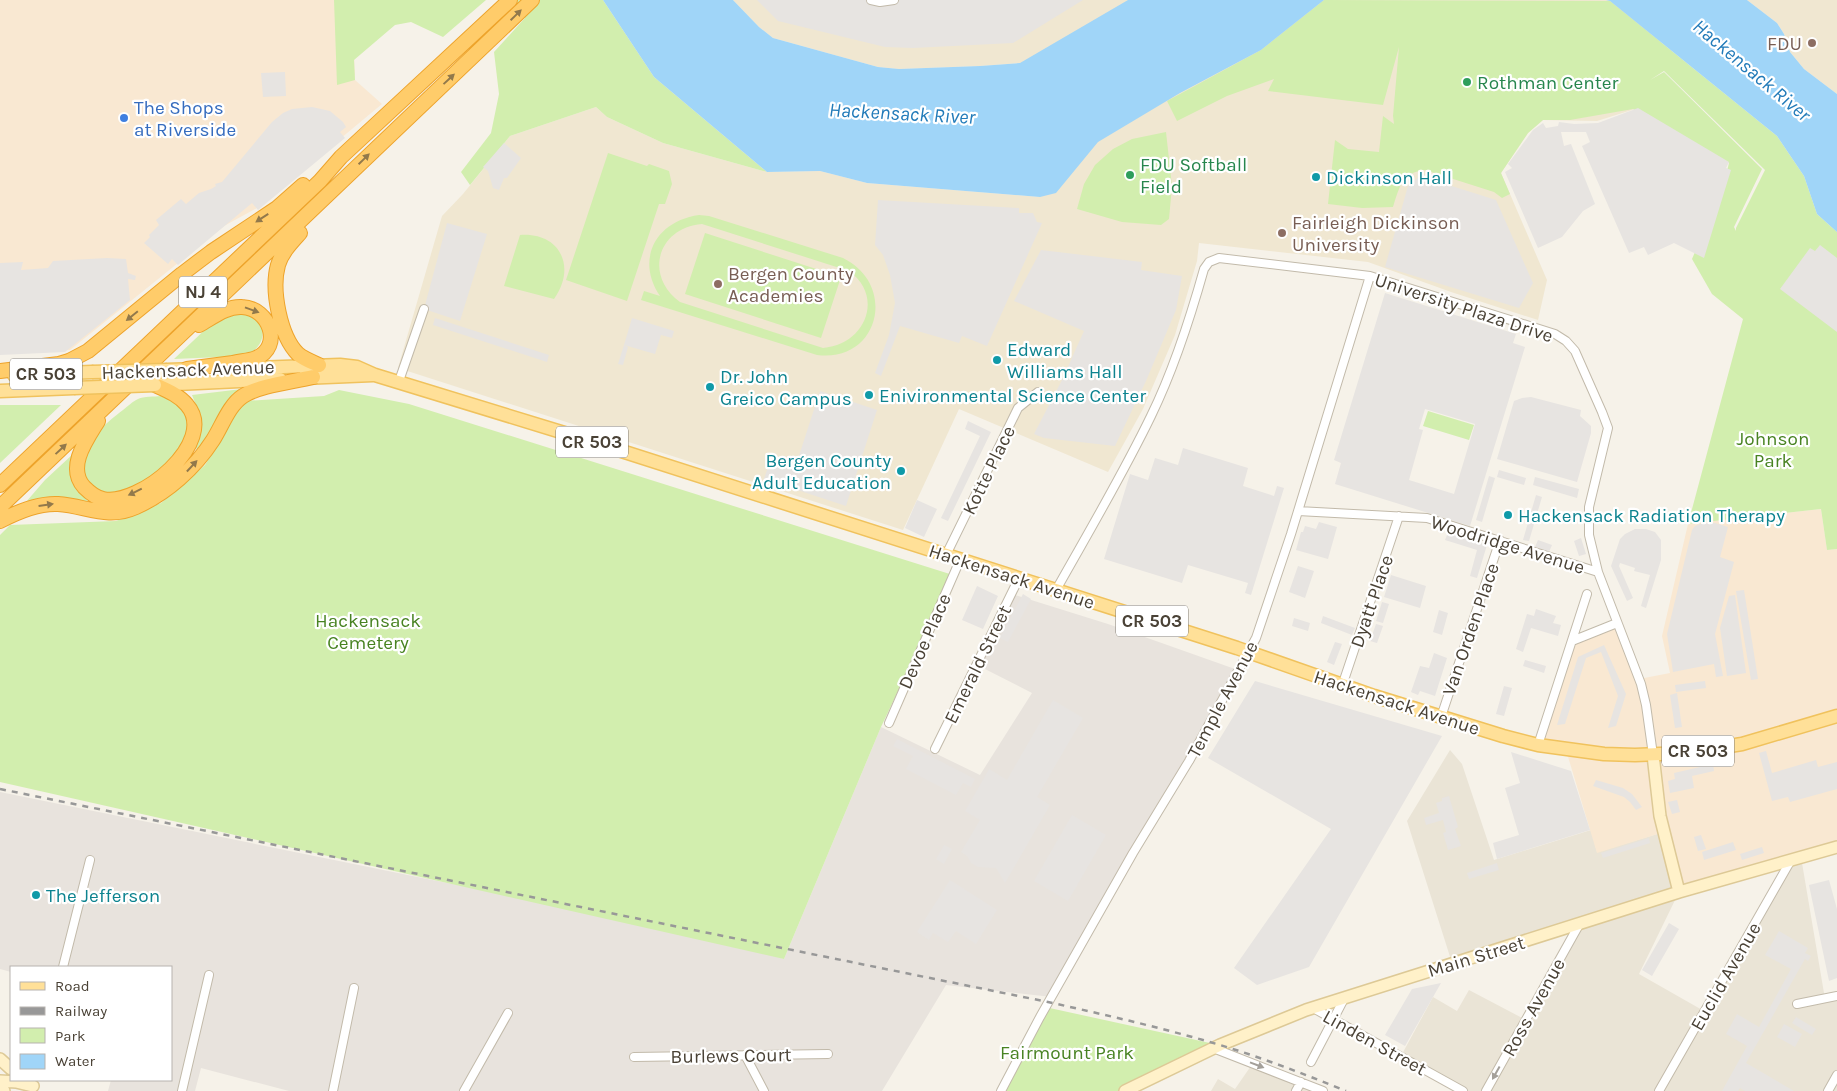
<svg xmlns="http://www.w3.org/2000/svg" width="1837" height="1091" viewBox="0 0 1837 1091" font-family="Karla,sans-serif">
<rect width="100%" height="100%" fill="#f6f2e9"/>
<path fill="#eae4d6" d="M1450,750l12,14 32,96 97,-30 6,22 67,-20 15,60 -40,82 65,37 87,-151 10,-3 24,142 12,-3v95h-374l-62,-35 32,-59 24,14 12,-21 57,30 54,-96 -128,39 -45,-142z
M1253,1063l70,28h-112l7,-12 17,10z"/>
<path fill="#f9e8d2" d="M0,0h352l3,80 27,24 -125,104 -33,18 -154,124 -70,3z
M1821,509l6,41 10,-1v298l-158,45 -15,-60 -67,21 -31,-103 -28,-5 34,-104 45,-18 22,56 31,-6 -8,-37 26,-112z"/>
<path fill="#e8e3dd" d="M1015,595l93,29 127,45 -183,328 -106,-12 -64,106h-593l-88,-23 -6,23h-87l3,-11h60v-113h-160v5l-11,-3v-177l727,148 57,19 97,-232 99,48 52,-82 -53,-27z"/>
<path fill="#f0e7d1" d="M733,0h941l-39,109 -38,12 -54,-1 -15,13 -27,40 46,107 -9,40 -87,-28 -83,-30 -169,-19 -2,18 -22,74 -32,74 -35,63 -149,-63 -56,121 -505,-162 44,-152 21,-22 47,-58 86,-29 11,10 56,26 104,29 53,-1 47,12 173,14 -20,-134 -40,3 -81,3 -21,-2 -105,-29 -14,-11z
M1747,0h90v94l-33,-25 -14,-17 -6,-18 -7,-11z"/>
<path fill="#d2eeae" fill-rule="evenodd" d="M334,0h152l-43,37 -32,-15 -16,3 -41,35 1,20 -18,5z
M510,0h93l51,77 113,95 -104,-29 -56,-26 -11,-10 -86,29 -40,49 -9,-13 30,-39 8,-39 -5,-42 31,-34z
M1324,0l286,1 167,135 27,40 13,38 20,18v317l-10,1 -6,-41 -133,15 55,-205 -31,-25 -20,-35 31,-72 6,-24 -96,-54 -63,11h-27l-15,13 -27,40 9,21 -8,4 -8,-6 -69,-22c-23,2 -26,18 -32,37l-31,1 -34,-4 7,-64 13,9 31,3 4,-36 11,8 -1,-8 6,-69 -16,58 -115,-14 6,-12 -47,17 -50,25 -10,-20 94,-51zM1664,71l101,99 -29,58v3l-2,-4 28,-58 -98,-97 -14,8z
M1166,132l6,54 -3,33 -8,6 -39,-3 -45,-13 7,-25 11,-19 18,-16 19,-10z
M608,153l39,13 2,-2 20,7 3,13 -7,20h-6l-32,97 -61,-21z
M699,215l10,1 134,42c55,27 36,105 -26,97l-176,-55 3,-9 16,5c-25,-37 -4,-75 39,-81zM702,224l147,47c36,26 16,74 -26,77l-143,-46c-36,-26 -23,-74 22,-78z
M705,233l136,44 -20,61 -136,-44z
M520,235c40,-3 57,32 34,64l-50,-13z
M229,313c7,0 15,0 20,2 22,11 15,34 -5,41l-70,3 38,-36z
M242,389l-14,12 -29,50 -4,-4 5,-16v-16l-8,-20z
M339,390l70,14 544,171 -72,152 -97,232 -784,-177v-247l10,-10 106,-4 45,-18 44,-38 39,-64 80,-5z
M161,396c10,2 20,7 24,17 14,34 -47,84 -79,80 -7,0 -15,-6 -19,-12 -5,-7 -4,-13 -3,-21 4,-23 21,-36 39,-50 4,-3 10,-9 15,-11 6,-3 16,-2 23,-3z
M0,405h61l-61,58z
M1428,411l46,14 -5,15 -46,-14z
M73,454c3,25 -2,34 20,51l-54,-6 -13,3 19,-22z
M1045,1007l174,38 -94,46h-124z"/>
<path fill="#e7e4e1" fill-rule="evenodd" d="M757,0h326l-70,43 -100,5 -28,-1 -107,-26z
M285,72l1,24 -23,1 -2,-24z
M312,107l18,4 13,11 3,5 -6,5 5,6 -87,72 -6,-7 -74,62 -6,-6 -4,5 -24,-21 6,-6 -1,-2 10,-10 -3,-5 25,-21 5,5 13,-11 12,-4 5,-3 -1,-2 7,-2 50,-60 11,-9 9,-4z
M1638,108l91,54 -3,6 5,2 -27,88 -30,-15 -26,12 -4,-8 -15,6 -47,-107 8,-4 -4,-10h-25l3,14 7,-2 24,60 -12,7 -21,26 -24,11 -33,-76 7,-4 -4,-4 25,-34 10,-7 3,5 12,-2 1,-4 15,2 24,-1z
M504,143l17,15 -14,20h-3l-5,12 -6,-2 -5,-17 -5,-4z
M1420,176l76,24 37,83 -14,25 -134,-41 23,-81z
M878,200l141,8v5h14l4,9 5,1 -55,123 -25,-10 -3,7 -59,-17 -19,50 -6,-3 14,-38 6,-32 -5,-28 -7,-20 -8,-10z
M447,223l40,11 -27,87 -36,-12z
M1820,245l17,13v74l-57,-43 30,-41 5,3z
M1041,250l101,12 -1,8 41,6 -6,34 -30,71 -31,65 -71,-8 -10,-4 28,-54 22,-49 -70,-30z
M107,258l19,1 2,14 8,3 -1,4 -7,-1 2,21 -65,52 -65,3v-92l23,-1 -2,8 27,-2 5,-7z
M1385,293l131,41 -3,9 12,4 -55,179 -135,-42 6,-21 -7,-3zM1425,409l50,15 -21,70 -45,-14 14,-50 -4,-1z
M435,318l114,37 -2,7 -114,-37z
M632,318l42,13 -2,7 -11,-3 -6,19 -31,-9z
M624,345l4,2 -5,18 -5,-1z
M820,391l57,19 -31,96 -82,-27 6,-18 25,7z
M1531,397l50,13 -1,6 11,10v7l-14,49 -80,-23 17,-58 8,-3z
M968,421l23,11 -43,89 -7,-3 39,-82 -15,-7z
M1183,448l65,20 -5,18 31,10 3,-10 7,2 -33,107 -6,-2 3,-10 -60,-18 -6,18 -78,-24 26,-85 18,6 7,-22 23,7z
M1499,470l27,8 -2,7 -27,-8z
M1489,476l6,2 -13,44 -6,-2z
M1535,477l44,12 -2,9 -44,-13z
M1536,495l6,2 -13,44 -6,-1z
M917,500l20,9 -13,28 -19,-9z
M1319,522l18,5 -9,32 -32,-9 5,-18h2l2,-6 11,3z
M1703,523h12l13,4 -8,30 14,5 -19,72 8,42 -7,1 -2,-13 -41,8 -6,-38 25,-104 3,-4z
M1635,529h11l9,3 6,8v20l-15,48 -5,-2 9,-31 -16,-4 1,-3 -15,-5 -1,3 14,32 -6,3 -16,-35 9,-27 5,-5z
M1448,533l39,12 -10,33 -7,-2 7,-26 -32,-10z
M1581,538l5,16 -7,2 -5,-15z
M1538,540l14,5 -3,7 -14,-5z
M1298,566l16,5 -9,27 -16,-6z
M1391,575l35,11 -6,22 -36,-11z
M977,586l21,10 -15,33 -21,-9z
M1744,590l14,89 -7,1 -15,-89z
M1023,594l8,5 -23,43 -8,-4z
M1735,595l11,78 -19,3 -7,-48 9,-32z
M1382,602l7,2 -6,19 -7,-2z
M1536,609l20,7 -3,7 8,2 -3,11 -27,-8 -8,24 -7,-3 11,-35 7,2z
M1439,610l9,3 -6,22 -9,-3z
M1323,616l32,12 -3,7 -31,-12z
M1294,618l16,5 -2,8 -16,-5z
M1376,624l7,2 -6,17 -7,-2z
M1335,642l7,2 -8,21 -7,-3z
M1604,645l22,49 -10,32 -8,2 10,-32 -17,-44 -15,6 -21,66 -8,1 21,-68z
M1434,653l13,5 -12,38 -15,-5 -2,4 -7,-3 9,-26 9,2z
M1525,660l21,6 -2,7 -21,-7z
M1255,681l187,55 -133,231 -52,18 -23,-17 97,-139 -123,-71z
M1705,681l1,7 -30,4 -1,-7z
M1504,686l8,2 -8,28 -8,-2z
M1677,693l5,34 -7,1 -5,-33z
M1053,700l30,18 -46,79 13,8 -45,78 -9,-15 -18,-1 -7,-4 -4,-7 -6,-4 19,-32 -15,-9 24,-42 18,11z
M897,739l78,40 -4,8 -8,-4 -7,12 -50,-26 7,-13 -20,-10z
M1766,751l6,22 44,-13 2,7 19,-5v27l-47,13 -2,-5 -16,4 -13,-48z
M1511,752l60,19 19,59 -93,29 -4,-16 26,-8 -14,-47 15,-5z
M1713,764l1,7 -22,5 2,12 -24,5 -2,-12 7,-2 -1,-6z
M1596,780l27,8 9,6 10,13 -6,3 -6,-8 -6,-5 -31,-11z
M1449,796l9,31 -3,2 6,17 -13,4 -5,-17 3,-1 -3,-12 -17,5 -2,-7 15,-5 -3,-10 6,-2v-3z
M1677,800l3,12 -8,2 -4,-12z
M1072,815l34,20 -38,66 -34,-20z
M1701,835l5,14 -8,2 -4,-14z
M1649,838l1,5 -47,15 -2,-5z
M1733,842l3,8 -32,10 -2,-8z
M944,845l8,4 -8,15 -8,-5z
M1762,847l2,6 -22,7 -2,-6z
M1497,863l2,7 -30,9 -2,-6z
M950,880l47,30 -21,34 -20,-13 -8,11 -15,-9 -4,7 -12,-8z
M1829,880l8,29v69l-8,3 -20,-96z
M1669,923l10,6 -27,47 -10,-6z
M1779,931l29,17 -3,5 6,3 -3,5 -3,-2 -59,104 48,28h-49l-5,-3 -2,3h-16l25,-45 -21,-12 11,-20 22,13 32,-58 -26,-14z
M1441,983l-36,63 -20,-11 27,-46z
M1796,1017l20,12 -4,6 -20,-12z
M1784,1024l18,10 -7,13 -18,-10z"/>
<path fill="#a0d5f8" d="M603,0h130l26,27 14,11 105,29 21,2 81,-3 40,-3 108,-63h196l-63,50 -81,43 -82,49 -42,51 -16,4 -173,-14 -47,-12 -53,1 -113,-95z
M1606,0h141l30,23 7,11 6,18 14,17 33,25v138l-20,-18 -13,-38 -27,-40 -167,-135z"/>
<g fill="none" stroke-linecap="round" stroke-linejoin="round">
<g stroke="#c2baaa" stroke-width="10">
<path id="street" d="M871,0l9,2 14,-2
M399,381l25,-72
M1298,511l129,7 171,54
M946,555l72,-147 20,-16
M1056,590c32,-57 66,-114 95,-174 23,-47 39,-97 53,-147l5,-7 10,-4 151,18 185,58 11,7 9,10 27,61 6,16 -19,79v28l9,37 43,112 5,21 7,50
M1572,641l45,-18
M1342,686l57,-170
M1441,717l59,-177
M889,723l71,-163
M1538,745l49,-151
M935,749l84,-171
M63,967l27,-107
M1797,1004l40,-8
M1313,1008l150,83
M1213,1048l110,43
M745,1055l19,36
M634,1057l194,-3
M1311,1062l34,-65
M182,1091l27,-116
M333,1091l21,-103
M464,1091l44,-78
M1001,1091l39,-74 93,-164 56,-92 67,-123 35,-104 79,-258
M1296,1091l5,-9
M1486,1091l94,-168
M1659,1091l132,-231
M1828,1091l9,-16"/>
</g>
<g stroke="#ddc996" stroke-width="14">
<path id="secondary" d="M1653,755l7,61 19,76
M0,1059l11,10
M0,1081l16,1 17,4
M0,1087l4,4
M1125,1091l95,-46 86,-35 373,-118 158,-45"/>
</g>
<g stroke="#f0c25d" stroke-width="15">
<path id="primary" d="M227,369l113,-4 17,2 18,8 209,64 653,209 137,48 129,40 35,9 66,9 31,1 50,-2 57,-9 95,-28
M167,370l30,-1
M14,375l78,-3
M303,378l70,-3
M155,385l125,-6
M0,391l74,-3"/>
</g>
<g stroke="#eda32b" stroke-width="16">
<path id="highway" d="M300,233c-9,10 -18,19 -22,32 -7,25 2,71 20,89 6,5 14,8 21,11
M187,369c15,-2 31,-4 46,-6 7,-2 16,-2 23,-5 27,-11 14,-50 -14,-51 -16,-1 -30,11 -43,18
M0,371l59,-7 10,-3 19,-10 94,-77 29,-22 66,-44 26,-23
M98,421c-11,18 -32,46 -14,66 6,6 12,11 19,12 36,8 116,-57 84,-94 -8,-10 -21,-15 -32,-20
M0,485l320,-304 21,-24 169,-157
M0,507l532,-507
M0,521c17,-9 38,-18 58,-17 29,2 49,16 78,3 31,-14 59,-39 77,-67 9,-14 16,-35 30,-44 17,-11 49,-14 70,-19"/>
</g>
<use href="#street" stroke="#fff" stroke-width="8"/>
<use href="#secondary" stroke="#fff1c9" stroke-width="11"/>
<use href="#primary" stroke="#ffe098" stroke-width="12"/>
<use href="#highway" stroke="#ffcc6a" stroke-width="14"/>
<path stroke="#989898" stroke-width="2.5" stroke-dasharray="6 6" stroke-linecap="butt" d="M0,789l1048,213c58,13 115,26 172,43 43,13 84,29 126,46"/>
<g stroke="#f0c25d" stroke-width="15" stroke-linecap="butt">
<path id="primary-bridge" d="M92,372l75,-2
M74,388l81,-3"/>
</g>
<use href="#primary-bridge" stroke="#ffe098" stroke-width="12"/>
</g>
<defs><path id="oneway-solid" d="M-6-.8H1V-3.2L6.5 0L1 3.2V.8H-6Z" transform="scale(1.25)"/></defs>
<g fill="#92794b">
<use href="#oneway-solid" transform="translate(516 15) rotate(-44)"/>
<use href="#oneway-solid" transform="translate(449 79) rotate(-43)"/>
<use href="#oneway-solid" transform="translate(364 159) rotate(-44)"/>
<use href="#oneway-solid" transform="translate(262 218) rotate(147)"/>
<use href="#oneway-solid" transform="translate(252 310) rotate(20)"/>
<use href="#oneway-solid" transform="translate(132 316) rotate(141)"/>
<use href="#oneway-solid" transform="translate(61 449) rotate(-43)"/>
<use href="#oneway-solid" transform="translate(192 466) rotate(-47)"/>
<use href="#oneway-solid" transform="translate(135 492) rotate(154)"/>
<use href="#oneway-solid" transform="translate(46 505) rotate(-8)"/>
</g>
<g fill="#a4a09a">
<use href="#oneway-solid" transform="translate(1257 1065) rotate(21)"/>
<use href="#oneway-solid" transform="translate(1496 1073) rotate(119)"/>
</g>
<g fill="#8d6e63" stroke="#fff" stroke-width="2">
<circle cx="1812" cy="43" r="5"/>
<circle cx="1282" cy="233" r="5"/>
<circle cx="718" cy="284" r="5"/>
</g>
<g fill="#2e9e5b" stroke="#fff" stroke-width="2">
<circle cx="1467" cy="82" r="5"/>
<circle cx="1130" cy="175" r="5"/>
</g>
<circle fill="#3f7fe0" stroke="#fff" stroke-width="2" cx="124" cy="118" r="5"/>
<g fill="#0f9aa8" stroke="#fff" stroke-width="2">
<circle cx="1316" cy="177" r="5"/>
<circle cx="997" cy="360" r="5"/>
<circle cx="710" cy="387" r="5"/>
<circle cx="869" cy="395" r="5"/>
<circle cx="901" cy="471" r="5"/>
<circle cx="1508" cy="515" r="5"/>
<circle cx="36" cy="895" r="5"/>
</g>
<g text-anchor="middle" stroke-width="4.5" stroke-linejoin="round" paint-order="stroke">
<g fill="#fff" stroke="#807b72" stroke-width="1">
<rect x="179" y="276.5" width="48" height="31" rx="4"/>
<rect x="10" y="358.5" width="72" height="31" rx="4"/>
<rect x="556" y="426.5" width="72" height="31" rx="4"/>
<rect x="1116" y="605.5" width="72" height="31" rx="4"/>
<rect x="1662" y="735.5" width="72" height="31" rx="4"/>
</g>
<g font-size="18" font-weight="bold" fill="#4a4236">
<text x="203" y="298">NJ 4</text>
<text x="46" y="380">CR 503</text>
<text x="592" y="448">CR 503</text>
<text x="1152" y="627">CR 503</text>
<text x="1698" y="757">CR 503</text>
</g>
<g font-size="19" fill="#785e54" stroke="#fff" text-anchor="start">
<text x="1802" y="50" text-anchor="end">FDU</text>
<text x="1292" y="229">Fairleigh Dickinson<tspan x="1292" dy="22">University</tspan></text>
<text x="728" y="280">Bergen County<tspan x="728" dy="22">Academies</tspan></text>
</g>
<g font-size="19" fill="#27864d" stroke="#fff" text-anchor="start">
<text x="1477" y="89">Rothman Center</text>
<text x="1140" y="171">FDU Softball<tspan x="1140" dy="22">Field</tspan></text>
</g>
<g font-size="19" fill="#366cbe" stroke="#fff" text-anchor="start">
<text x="134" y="114">The Shops<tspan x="134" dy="22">at Riverside</tspan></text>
</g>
<g font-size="19" fill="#0d838f" stroke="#fff" text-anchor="start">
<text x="1326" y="184">Dickinson Hall</text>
<text x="1007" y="356">Edward<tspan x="1007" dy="22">Williams Hall</tspan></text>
<text x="720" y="383">Dr. John<tspan x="720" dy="22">Greico Campus</tspan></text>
<text x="879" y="402">Enivironmental Science Center</text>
<text x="891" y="467" text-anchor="end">Bergen County<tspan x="891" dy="22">Adult Education</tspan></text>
<text x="1518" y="522">Hackensack Radiation Therapy</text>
<text x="46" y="902">The Jefferson</text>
</g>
<g font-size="19" fill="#4a4236" stroke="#fff">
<text transform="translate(1464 307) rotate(18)" y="7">University Plaza Drive</text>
<text transform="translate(188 369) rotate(-2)" y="7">Hackensack Avenue</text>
<text transform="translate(988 470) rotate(-64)" y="7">Kotte Place</text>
<text transform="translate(1508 544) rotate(17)" y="7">Woodridge Avenue</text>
<text transform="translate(1012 576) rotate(18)" y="7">Hackensack Avenue</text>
<text transform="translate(1371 601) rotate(-71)" y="7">Dyatt Place</text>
<text transform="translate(1470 629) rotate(-71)" y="7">Van Orden Place</text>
<text transform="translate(924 641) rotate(-66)" y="7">Devoe Place</text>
<text transform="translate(977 664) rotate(-64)" y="7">Emerald Street</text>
<text transform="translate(1222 699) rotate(-62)" y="7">Temple Avenue</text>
<text transform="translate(1397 702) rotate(18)" y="7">Hackensack Avenue</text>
<text transform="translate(1476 956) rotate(-17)" y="7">Main Street</text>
<text transform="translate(1725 976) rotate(-60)" y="7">Euclid Avenue</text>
<text transform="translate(1533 1007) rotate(-61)" y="7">Ross Avenue</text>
<text transform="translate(1375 1042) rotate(29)" y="7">Linden Street</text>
<text transform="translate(731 1055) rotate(-1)" y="7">Burlews Court</text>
</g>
<g font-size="19" fill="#488322" stroke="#fff">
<text x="1773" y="445">Johnson<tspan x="1773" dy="22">Park</tspan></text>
<text x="368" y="627">Hackensack<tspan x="368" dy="22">Cemetery</tspan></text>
<text x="1067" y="1059">Fairmount Park</text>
</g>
<g font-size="20" font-style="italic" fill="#227bb9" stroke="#fff">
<text transform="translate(1752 70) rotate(40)" y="7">Hackensack River</text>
<text transform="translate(902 113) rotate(3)" y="7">Hackensack River</text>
</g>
</g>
<rect x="10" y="966" width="162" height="115" fill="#ffffff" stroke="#b7b3af"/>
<rect x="20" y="982" width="25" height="8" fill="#ffe098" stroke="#b7b3af"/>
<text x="55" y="991" font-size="15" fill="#4a4236">Road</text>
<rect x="20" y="1007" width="25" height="8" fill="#989898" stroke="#b7b3af"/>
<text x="55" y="1016" font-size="15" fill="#4a4236">Railway</text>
<rect x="20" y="1028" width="25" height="15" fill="#d2eeae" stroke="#b7b3af"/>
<text x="55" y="1041" font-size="15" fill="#4a4236">Park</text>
<rect x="20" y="1054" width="25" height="15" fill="#a0d5f8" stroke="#b7b3af"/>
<text x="55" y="1066" font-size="15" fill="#4a4236">Water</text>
</svg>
